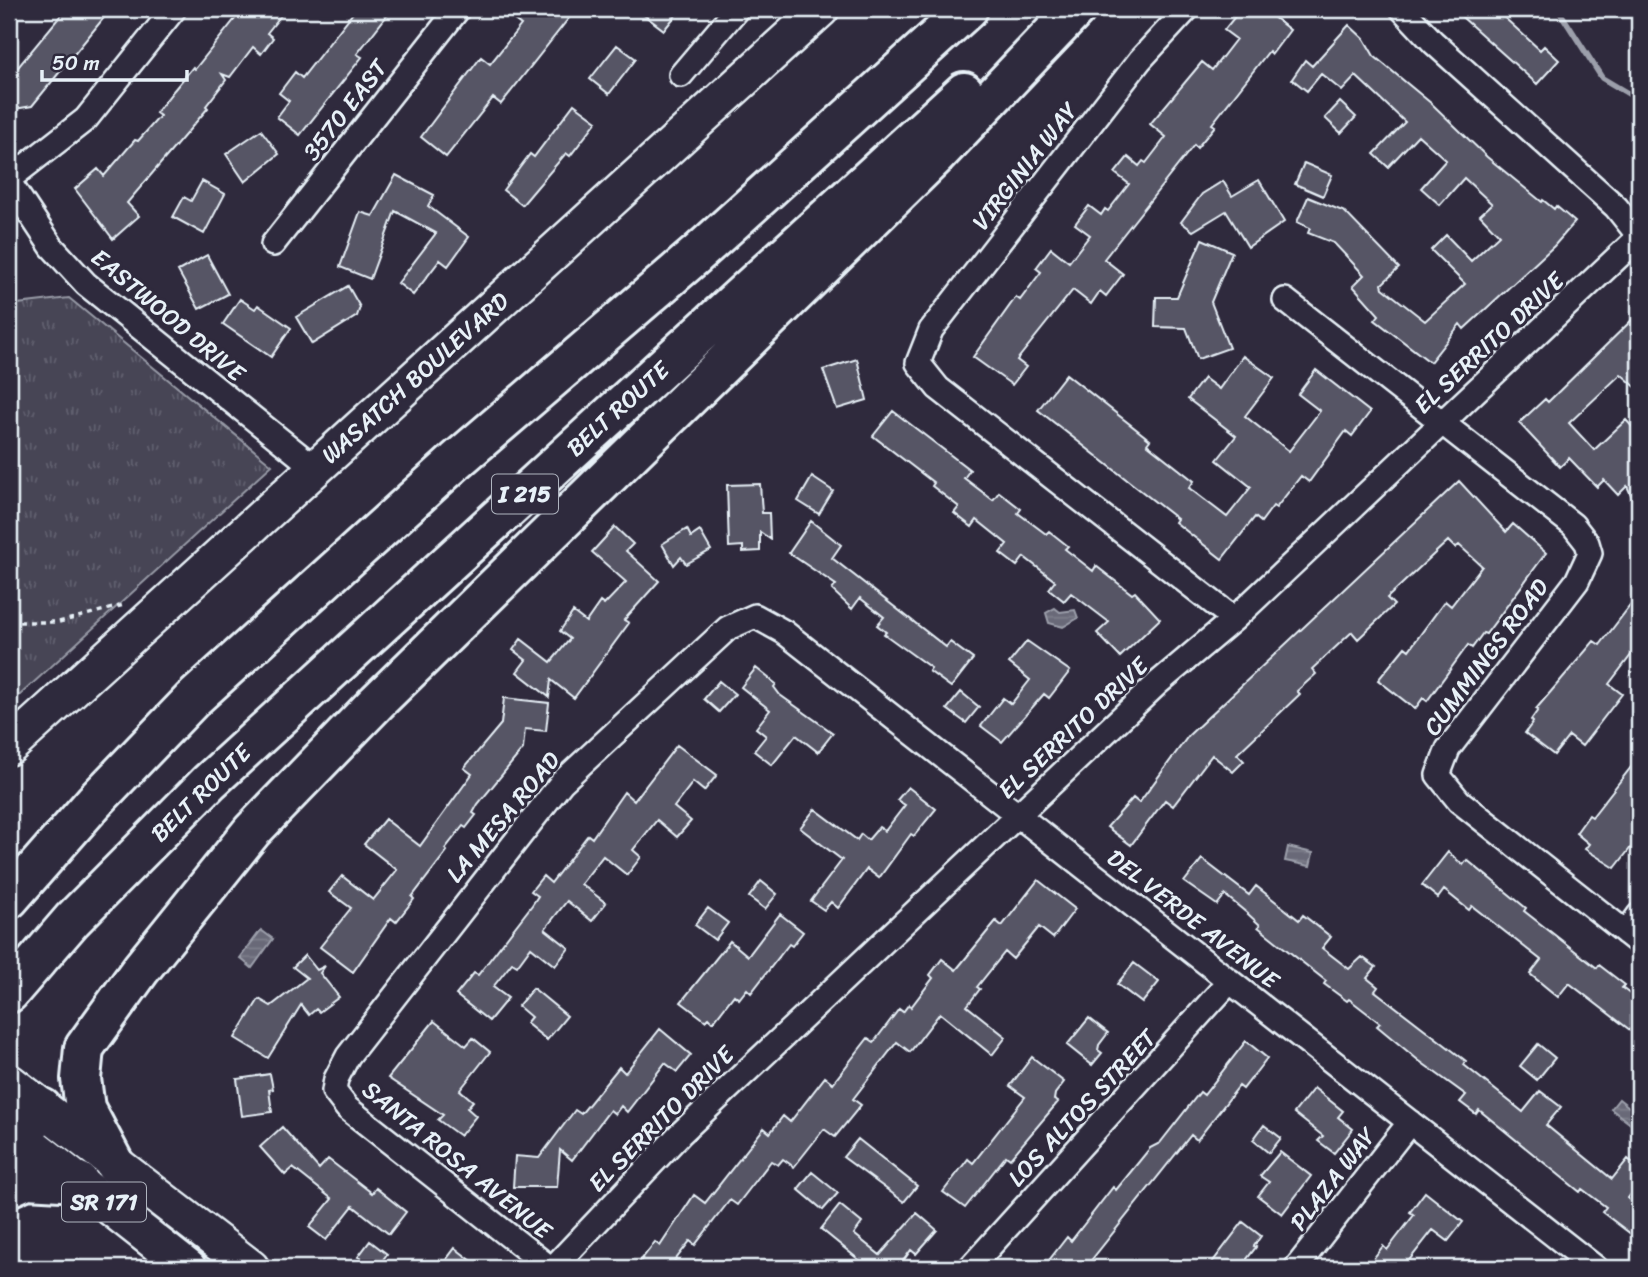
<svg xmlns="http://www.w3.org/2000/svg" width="1648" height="1277" viewBox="0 0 1648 1277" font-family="Sriracha,sans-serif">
<defs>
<pattern id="grass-tufts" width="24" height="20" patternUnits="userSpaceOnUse" patternTransform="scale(1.75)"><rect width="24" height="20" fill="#464455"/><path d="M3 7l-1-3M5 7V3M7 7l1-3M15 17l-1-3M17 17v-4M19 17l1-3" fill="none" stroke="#615f6e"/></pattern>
<pattern id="water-rules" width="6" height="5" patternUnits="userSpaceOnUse" patternTransform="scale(1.75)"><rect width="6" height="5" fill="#696978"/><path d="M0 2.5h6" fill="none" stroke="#7e7f8c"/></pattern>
</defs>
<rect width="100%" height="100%" fill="#2f2a3d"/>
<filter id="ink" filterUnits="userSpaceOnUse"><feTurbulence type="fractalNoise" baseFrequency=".0143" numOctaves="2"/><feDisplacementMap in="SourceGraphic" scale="14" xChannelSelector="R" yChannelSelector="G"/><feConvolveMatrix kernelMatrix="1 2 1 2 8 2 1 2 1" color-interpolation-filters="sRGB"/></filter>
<g filter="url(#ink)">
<path fill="url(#grass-tufts)" stroke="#979aa6" stroke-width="2" d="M69,298l203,167 -263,240v-400z"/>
<path fill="url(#water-rules)" stroke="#9c9fab" stroke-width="2" d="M1055,608l5,4 15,-2 3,8 -15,9 -14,-4 -3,-10z
M1288,847l25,6 -3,13 -25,-5z
M261,930l12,9 -21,29 -12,-10z
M1619,1099l20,16 -2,14 -26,-20z"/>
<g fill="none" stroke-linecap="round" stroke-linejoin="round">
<path stroke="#9c9fab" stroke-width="6" d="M1558,9l44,69 37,22"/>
</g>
<path fill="#575565" stroke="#e8f1f8" stroke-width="2" d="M66,9h45l-79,97 -17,3 -6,-5v-26z
M243,9h43l-19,24 6,5 -12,16 -8,-7 -23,30 -8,-3 4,6 -20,26 2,2 -81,95 12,13 -26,23 -38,-50 23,-20 6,7 31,-36 3,1 22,-25 -4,-3 18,-23 19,-23 2,2z
M356,9h36l-35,45 5,3 -62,78 -23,-18 12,-16 -10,-8 16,-21 7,6z
M521,9h55l-75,95 -8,-6 -47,59 -25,-20 60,-80 9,7 31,-39 -8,-6z
M636,9h45l-17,21z
M1241,9h22l27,21 -18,24 -3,-3 -57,73 3,2 -18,22 -3,-3 -90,114 19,15 -17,22 -6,-5 -9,13 -18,-14 -56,70 9,7 -14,18 -39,-28 43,-60 4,3 21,-28 -5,-4 15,-20 18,14 21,-27 -15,-11 14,-18 12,9 4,-6 3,2 21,-27 -14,-11 13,-16 11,9 4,-5 3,2 20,-26 -16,-13 52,-62 10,8 24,-31 -12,-9z
M1453,9h42l45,41 4,-4 15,14 -22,24z
M1349,25l15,14 10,17 58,48 55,53 55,45 1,-2 11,9 2,-3 19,16 -21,24 -90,83 -4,-5 -30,38 -55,-42 4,-5 -26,-29 11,-11 -30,-32 -26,-10 2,-5 -13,-6 11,-25 37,15 54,56 -17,16 1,4 42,33 40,-37 -34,-34 15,-15 25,26 28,-26 -19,-20 12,-11 -28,-26 -24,27 -19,-17 25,-28 -28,-25 -30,32 -14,-13 31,-32 -49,-46 -14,15 -21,-17 -14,17 -15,-12 13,-19 7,6z
M617,45l19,14 -27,35 -19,-15z
M1340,102l16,15 -15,16 -16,-15z
M574,104l23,17 -27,35 -4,-3 -44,52 -19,-15 27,-36 4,3z
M261,130l18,24 -34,28 -19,-28z
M1304,163l28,12 -9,21 -28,-12z
M396,175l38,20 -6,11 41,31 -21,29 -8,-6 -27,35 -15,-12 38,-50 -41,-22 -25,68 -30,-12 20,-55 13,4z
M1259,180l25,42 -36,25 -22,-36 -33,20 -12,-9 21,-28 21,-13 9,15z
M202,181l23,13 -21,40 -31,-17 11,-20 7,4z
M1202,239l30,13 -21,50 18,46 -31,11 -12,-31 -31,-1 1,-30h21z
M207,255l21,39 -29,15 -21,-38z
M348,286l12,21 -3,9 -45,28 -16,-27z
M240,299l15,10 3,-4 33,23 -20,29 -48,-33z
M1639,313v77l-18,-16 -52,49 25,27 32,-30 13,14 -6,8 6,7v63l-12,-26 -9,9 -14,-15 -7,7 -28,-29 -9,9 -41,-44 26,-24 3,3z
M1243,356l31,22 -29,38 44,35 31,-40 -22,-17 18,-24 54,42 -18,24 -6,-5 -37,51 -8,-6 -25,32 -3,-2 -12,16 -6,-5 -33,42 -47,-37 2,-3 -139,-109 28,-36 84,66 -3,4 47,37 -5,7 38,29 24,-30 -34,-27 19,-24 -48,-37 16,-21 15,11z
M857,359l10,41 -30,9 -14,-39z
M893,411l77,59 -6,8 29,22 6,-8 22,17 -3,4 28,21 3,-3 19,15 -3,3 28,22 3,-5 36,28 3,-2 25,27 -40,38 -23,-24 12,-11 -38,-29 -7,8 -15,-12 6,-8 -31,-24 -7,9 -17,-13 7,-9 -30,-24 -5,7 -18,-14 5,-6 -27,-21 2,-3 -61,-47z
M812,477l21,14 -14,23 -21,-13z
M1459,481l47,51 7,-8 33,29 -60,81 -3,-1 -11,15 -4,-3 -41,56 -4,-3 -8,11 -37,-29 27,-33 4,3 36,-49 6,5 31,-40 -23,-21 -4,3 -7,-7 -61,57 7,7 -36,34 -6,-7 -40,37 4,5 -19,17 3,3 -63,60 7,7 -11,11 -21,-17 -39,51 -8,-6 -34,45 -24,-18 26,-29 6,5 50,-68z
M760,484l2,29h7l1,26 -10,-7v19l-17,1v-6l-14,1 -2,-62z
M811,521l30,24 -9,13 114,89 4,-5 23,17 -22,28 -22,-16 2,-3 -47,-34 2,-2 -9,-7 7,-8 -24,-19 -8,11 -20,-19 4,-5 -47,-32z
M615,527l18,17 -7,7 33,30 -35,39 5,3 -55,75 -23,-18 -2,17 -32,-25 9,-12 -13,-10 8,-11 30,23 19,-23 -10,-8 13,-19 13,10 14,-20 4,3 22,-23 -34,-30z
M687,529l4,8 9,-6 11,19 -25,14 -5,-7 -7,8 -12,-21z
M1639,594v65l-7,-5 -23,30 13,10 -40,52 -13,-10 -15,19 -29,-22 8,-11 -2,-2 7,-10 -2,-1 58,-68 6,4z
M1027,641l43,30 -21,27 -5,-4 -42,48 -21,-16 22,-28 8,6 19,-24 -21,-17z
M756,668l20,16 -2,3 6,8 53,38 -15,19 -22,-17 -24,30 -18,-14 12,-15 -10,-8 14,-18 -29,-23z
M719,681l16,13 -16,18 -15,-13z
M961,692l18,15 -13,16 -19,-14z
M504,698l45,5 -3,28 -21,-2 -2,20 -45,55 -5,9 3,2 -10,13 -3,-2 -18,23 2,2 -35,46 2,2 -18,23 -5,-4 -38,54 -33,-25 31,-39 -22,-16 13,-16 31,24 24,-30 -33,-26 21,-25 35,27 52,-72 -8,-6 37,-44z
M677,745l40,30 -13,16 -11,-9 -19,25 17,14 -14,16 -20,-17 -24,30 8,7 -14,18 -24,-19 -22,28 25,19 -14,18 -25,-20 -22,28 24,19 -14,18 -24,-19 -14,19 -5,-3 -19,24 15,11 -19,23 -33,-26 18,-22 4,2 54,-70 6,-9 -7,-5 12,-15 8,7 37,-48 4,3 32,-46 10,9z
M1639,757v80l-24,31 -30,-19 4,-5 -13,-11 13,-18 3,2z
M908,787l28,22 -22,27 -3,-2 -32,44 -12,-9 -29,39 -7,-6 -7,8 -13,-9 31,-41 -42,-32 15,-19 42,31 4,-6 7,6 11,-13 6,4 20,-26 -8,-5z
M1448,852l15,13 4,-5 59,48 -2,3 73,57 2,-3 26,20 -3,3 17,13v36l-70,-54 -11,14 -28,-23 11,-14 -69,-54 -3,4 -25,-20 -6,8 -16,-13z
M1202,859l47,36 7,-9 43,34 4,-5 28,22 -9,11 27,21 13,-12 14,10 -9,11 11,9 -3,4 91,70 -2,4 59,47 17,-21 21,16 -15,18 66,54 16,-20 11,9v15l-11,15 11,9v17l-8,10 -29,-22 4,-5 -24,-18 -2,3 -101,-82 -3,4 -16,-12 6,-7 -48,-35 -41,-34 3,-3 -31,-24 -2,2 -23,-17 2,-3 -68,-54 2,-2 -12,-11 -23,-19 -8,10 -33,-23z
M1038,880l37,29 -22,29 -14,-11 -26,32 -8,-7 -28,35 3,2 -13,17 39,31 -14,18 -52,-42 -30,39 -13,-10 -44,57 8,6 -26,32 -11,-8 -30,38 -11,-8 -5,6 -7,-4 -34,44 -7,-5 -35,45 -5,-4 -21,27h-34l20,-26 5,4 34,-51 11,8 59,-75 6,5 13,-17 7,6 35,-45 8,6 35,-45 6,4 25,-33 4,3 6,-8 2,3 22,-29 -3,-3 12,-16 14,11 40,-49 6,5z
M761,881l16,13 -12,15 -16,-12z
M708,908l20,15 -13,17 -20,-15z
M780,914l23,18 -11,14 -3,-2 -38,49 -4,-4 -8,10 -5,-4 -21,27 -4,-4 -3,3 -25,-19 49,-61 18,15z
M305,955l12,15 8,-4 -5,7 19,24 -20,15 -3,-3 -7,6 -8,-10 -33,53 -33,-20 24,-39 12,7 36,-28 -14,-11z
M1134,963l25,19 -17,21 -25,-19z
M533,988l34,28 -20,24 -21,-17 5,-6 -13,-11z
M1089,1018l19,15 -9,12 -1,5 4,3 -10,12 -25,-20z
M434,1021l32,25 7,-8 17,14 -30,38 13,11 -6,7 9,8 -16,20 -22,-16 5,-5 -55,-37z
M660,1029l31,26 -14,17 -12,-9 -38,49 -6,-6 -6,8 -5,-4 -38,50 -12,-10 -3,37h-44l2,-31 24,2 36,-48 6,4 38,-47 6,6z
M1246,1041l21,17 -24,31 -4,-3 -42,54 -6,-5 -106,133h-42l24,-31 4,4 42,-54 3,3 34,-42 10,-5 40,-51 4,3z
M1538,1044l17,14 -18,22 -17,-14z
M1032,1057l32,25 -9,12 -1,6 4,2 -48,57 -4,-3 -41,52 -22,-16 25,-33 5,4 52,-66 -15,-11z
M270,1074l3,15 -4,1 3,22 -30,4 -5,-37z
M1314,1088l29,23 -5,6 15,12 -19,24 -16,-12 5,-5 -29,-23z
M1264,1125l17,13 -12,15 -16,-13z
M282,1127l37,42 9,-10 44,34 4,-5 30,24 -17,22 -36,-28 -27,34 -17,-13 23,-28 -39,-31 -8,7 -25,-28z
M858,1139l59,47 -13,16 -61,-45z
M1280,1152l31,24 -29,38 -24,-18 11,-14 -9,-6z
M812,1172l26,21 -15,17 -25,-21z
M1425,1192l38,30 -15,19 -15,-11 -30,38h-19l-11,-9 10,-13 4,4 27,-35 -4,-3z
M840,1205l22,18 -8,11 26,21 37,-42 20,17 -21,24 -5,-4 -13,18h-29l-48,-39z
M1243,1222l18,14 -7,10 2,1 -16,21h-32z
M370,1241l17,13 -10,14 -19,-11z
M455,1248l26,20h-41z"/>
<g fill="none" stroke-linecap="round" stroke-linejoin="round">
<g stroke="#e8f1f8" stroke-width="28">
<path id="minor" d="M1187,9l-47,51 -209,270 -13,33 20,25 296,231
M1402,9l31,33 183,165 23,29
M681,75l56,-66
M9,179l77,-60 88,-110
M9,182l43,65 34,37 229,184
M273,244l185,-235
M1285,300l288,225 14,18 3,10 -13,28 -129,168 -10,26 21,26 180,142
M1626,933l13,-18
M550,1268l-203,-160 -13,-17 2,-12 12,-23 214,-274 166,-154 27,-12 29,16 812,636
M553,1268l127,-134 478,-451 76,-64 405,-382
M970,1268l260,-287
M1296,1268l114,-146"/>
</g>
<g stroke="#e8f1f8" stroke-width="40">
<path id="primary" d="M9,747l812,-738
M9,1082l242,186
M9,1123l11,13 168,132"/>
</g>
<g stroke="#e8f1f8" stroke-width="44">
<path id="motorway" d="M9,899l85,-97 99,-103 263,-238 240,-206 272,-246
M9,993l63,-73 137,-138 755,-690
M9,1153l33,-45
M115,1165l-30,-57 -4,-29 3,-31 57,-79 111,-138 125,-129 559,-546 140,-147
M9,1187l18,-8 52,3"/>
</g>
<path stroke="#e8f1f8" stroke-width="3.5" stroke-dasharray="5 5" stroke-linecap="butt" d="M9,622h50l65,-17"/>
<use href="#minor" stroke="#2f2a3d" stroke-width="23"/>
<use href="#primary" stroke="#2f2a3d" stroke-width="35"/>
<use href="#motorway" stroke="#2f2a3d" stroke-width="38"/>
</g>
</g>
<g text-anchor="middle" stroke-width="6" stroke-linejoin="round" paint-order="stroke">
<g fill="#2f2a3d" stroke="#b0b5c0" stroke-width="2">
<rect x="492" y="474.5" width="66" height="39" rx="5"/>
<rect x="62" y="1182.5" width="84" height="39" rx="5"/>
</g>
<g font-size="23" font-weight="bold" fill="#e8f1f8">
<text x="525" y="502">I 215</text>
<text x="104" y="1210">SR 171</text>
</g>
<g font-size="24" fill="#e8f1f8" stroke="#2f2a3d">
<text transform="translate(345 110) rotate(-52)" y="8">3570 EAST</text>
<text transform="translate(1025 166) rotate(-52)" y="8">VIRGINIA WAY</text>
<text transform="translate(168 315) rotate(40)" y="8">EASTWOOD DRIVE</text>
<text transform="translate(1489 343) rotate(-43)" y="8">EL SERRITO DRIVE</text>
<text transform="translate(415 378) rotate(-42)" y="8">WASATCH BOULEVARD</text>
<text transform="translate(618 409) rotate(-42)" y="8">BELT ROUTE</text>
<text transform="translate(1486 657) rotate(-53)" y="8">CUMMINGS ROAD</text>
<text transform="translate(1073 728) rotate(-43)" y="8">EL SERRITO DRIVE</text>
<text transform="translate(201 793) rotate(-44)" y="8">BELT ROUTE</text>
<text transform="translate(503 817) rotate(-50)" y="8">LA MESA ROAD</text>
<text transform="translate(1193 919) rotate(38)" y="8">DEL VERDE AVENUE</text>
<text transform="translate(1082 1108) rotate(-47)" y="8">LOS ALTOS STREET</text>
<text transform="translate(661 1119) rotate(-45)" y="8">EL SERRITO DRIVE</text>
<text transform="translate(457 1160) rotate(39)" y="8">SANTA ROSA AVENUE</text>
<text transform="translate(1333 1179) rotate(-52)" y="8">PLAZA WAY</text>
</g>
</g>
<rect width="1648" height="1277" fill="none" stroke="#2f2a3d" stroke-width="35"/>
<rect x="18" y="18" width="1613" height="1242" fill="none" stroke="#e8f1f8" stroke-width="2.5" filter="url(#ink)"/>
<path d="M42 70v10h145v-10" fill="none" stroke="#e8f1f8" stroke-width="3.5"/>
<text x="52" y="70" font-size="21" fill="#e8f1f8" stroke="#2f2a3d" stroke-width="5" paint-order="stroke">50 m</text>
</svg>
